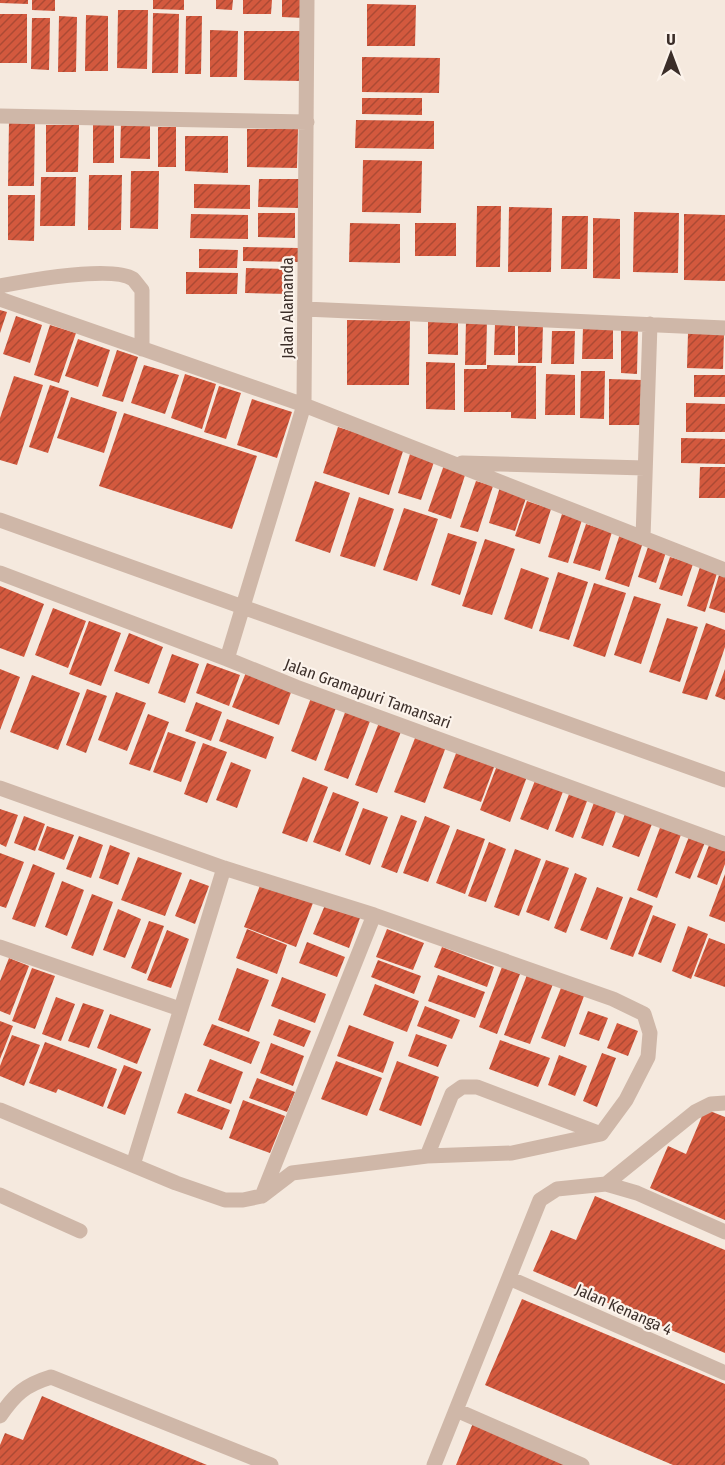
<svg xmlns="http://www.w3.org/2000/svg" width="725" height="1465" viewBox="0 0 725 1465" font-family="'Fira Sans Condensed',sans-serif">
<defs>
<pattern id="building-hatch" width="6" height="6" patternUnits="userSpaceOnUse" patternTransform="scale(1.5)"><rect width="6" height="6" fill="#d3593e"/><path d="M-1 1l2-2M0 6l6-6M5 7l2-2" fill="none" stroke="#ac4a34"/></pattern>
</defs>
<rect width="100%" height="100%" fill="#f5e9de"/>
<path fill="url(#building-hatch)" d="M0,0h28v4l-28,-1z
M32,0h23v11l-23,-1z
M153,0h31v10l-31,-1z
M216,0h17l-1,10 -16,-1z
M243,0h29l-1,14h-28z
M282,0h23l-1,18 -22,-1z
M367,4l49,1 -1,41h-48z
M118,10h30l-1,59 -30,-1z
M153,13l26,1 -1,59h-26z
M0,14h27v49h-27z
M86,15l22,1v55h-23z
M59,16l18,1 -1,55h-18z
M186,16h16l-1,58h-16z
M32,18h18l-1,52 -18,-1z
M210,30l28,1 -1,46h-27z
M244,31h60l-1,50 -59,-1z
M362,57l78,1 -1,35 -77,-1z
M362,98h60v17l-60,-1z
M93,120h21v43h-21z
M356,120l78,1v28l-79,-1z
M9,121h26l-1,65h-26z
M121,123h29v36l-30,-1z
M46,125h33l-1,47h-32z
M158,127h18v40h-18z
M247,129h51l-1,39 -50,-1z
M185,136h43v37l-43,-2z
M363,160l59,1 -1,52 -59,-1z
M131,171h28l-1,58 -28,-1z
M89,175h33l-1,55h-33z
M41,177h35l-1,49h-35z
M259,179h40v29l-41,-1z
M194,184l56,1v24l-56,-1z
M8,195h27l-1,46 -26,-1z
M477,206h24l-1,61h-24z
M509,207l43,1 -1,64h-43z
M634,212l45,1 -1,60 -45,-1z
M258,213h37v25l-37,-1z
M191,214l57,1v24l-58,-1z
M684,214l41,1v66l-41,-1z
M562,216h26l-1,53h-26z
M593,218l27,1v60l-27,-1z
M350,223l50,1v39l-51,-1z
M415,223h41v33h-41z
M243,247l56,1v14l-56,-1z
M199,249l39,1 -1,18h-38z
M246,268l43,1v25l-44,-1z
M186,272l52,1 -1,21h-51z
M0,310l7,2 -7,21z
M16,316l26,9 -12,38 -27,-9z
M428,319l30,1v35l-30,-1z
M347,320l63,1 -1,64h-62z
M466,320h21l-1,45h-21z
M518,323h25l-1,40h-24z
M495,324h20v31h-21z
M50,325l26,8 -17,50 -25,-8z
M583,327l30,1v31h-31z
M621,328h17l-1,46 -16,-1z
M552,331h23l-1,33h-23z
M688,333l36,1 -1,35 -36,-1z
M78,339l32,11 -12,37 -33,-11z
M117,350l21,7 -15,45 -21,-6z
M426,362l29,1v47l-29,-1z
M144,365l35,10 -14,39 -34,-11z
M487,365l49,1v53l-25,-1v-6h-47v-43h23z
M581,371h24l-1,48 -24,-1z
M185,374l31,10 -14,45 -31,-11z
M546,374l29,1v40h-30z
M694,375h31v22h-31z
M14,376l29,9 -26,80 -17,-5v-42z
M609,379l33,1v45h-33z
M50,385l19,6 -21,62 -19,-6z
M219,386l22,7 -15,46 -22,-7z
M71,397l46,15 -13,41 -47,-15z
M252,399l40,13 -15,46 -40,-13z
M686,403l39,1v28h-39z
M124,413l133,43 -25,73 -133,-43z
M338,427l66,21 -15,47 -66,-22z
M681,438l44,1v25l-44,-1z
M411,451l24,8 -14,41 -23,-7z
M444,465l22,7 -15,47 -23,-8z
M700,467h25v31h-26z
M315,481l35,12 -20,60 -35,-12z
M476,481l17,5 -15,46 -18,-5z
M500,487l27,8 -12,36 -26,-8z
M359,497l35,12 -19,58 -35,-11z
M527,501l24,8 -11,35 -25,-8z
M404,508l34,11 -21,62 -34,-11z
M562,514l20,6 -14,43 -20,-6z
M586,524l26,8 -12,39 -27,-8z
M448,533l29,9 -17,53 -29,-10z
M620,534l23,8 -14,45 -24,-8z
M485,539l30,10 -23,66 -30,-9z
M649,544l18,5 -11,34 -18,-6z
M670,557l23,7 -11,32 -23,-7z
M701,564l17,6 -13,42 -18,-6z
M521,568l28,10 -17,51 -28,-10z
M558,572l30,10 -19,58 -30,-9z
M720,572l5,2v39l-16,-5z
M594,583l32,10 -21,64 -32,-11z
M0,586l44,18 -20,53 -24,-9z
M634,596l27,8 -20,60 -27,-9z
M53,608l33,13 -18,47 -33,-13z
M667,618l31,9 -18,55 -31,-10z
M89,621l32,12 -20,53 -32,-12z
M706,623l19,7v17l-18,53 -25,-7z
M129,633l34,14 -14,37 -35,-13z
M172,654l27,10 -14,39 -27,-10z
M207,663l33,12 -11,31 -33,-13z
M0,669l20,8 -20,53z
M725,669v31l-10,-4z
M247,670l46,17 -14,38 -47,-18z
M32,675l48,18 -22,57 -48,-18z
M87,689l20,7 -21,57 -20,-8z
M116,692l30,11 -19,48 -29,-11z
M311,698l25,10 -20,53 -25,-10z
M196,702l26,10 -11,29 -26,-10z
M347,707l25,9 -24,63 -24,-9z
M148,714l21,8 -19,49 -21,-7z
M227,719l47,18 -8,22 -47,-18z
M380,720l22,9 -25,64 -22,-8z
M168,732l28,10 -15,40 -28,-10z
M417,733l30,11 -22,59 -31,-11z
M203,743l24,9 -20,51 -23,-9z
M458,748l38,14 -15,40 -38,-14z
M231,762l20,8 -14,38 -21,-8z
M498,763l30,11 -18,48 -30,-12z
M303,777l25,10 -21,55 -25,-9z
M536,778l28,11 -16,41 -28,-11z
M571,789l18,7 -16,42 -18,-7z
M333,792l26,10 -19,50 -27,-10z
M596,797l22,9 -15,40 -22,-8z
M363,808l25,9 -18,48 -25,-10z
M0,809l18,6 -12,32 -6,-3z
M627,809l27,10 -15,38 -27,-10z
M401,815l16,6 -20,52 -16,-6z
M24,816l21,8 -10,27 -21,-8z
M425,816l25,10 -22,56 -25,-9z
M661,825l21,7 -25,66 -20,-8z
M47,826l27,9 -10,25 -26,-10z
M457,829l28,10 -20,55 -29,-11z
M690,834l16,6 -16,39 -15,-6z
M79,836l24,9 -12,33 -25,-9z
M711,840l14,5v19l-8,21 -20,-8z
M489,842l17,7 -20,53 -18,-6z
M110,845l20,8 -12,32 -19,-7z
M515,849l26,10 -22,57 -25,-9z
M0,853l24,9 -18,46 -6,-2z
M138,857l44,16 -17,43 -44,-16z
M546,860l23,8 -20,53 -23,-9z
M33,864l22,9 -20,54 -23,-8z
M575,873l12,5 -21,55 -12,-5z
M725,874v48l-16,-6z
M190,879l19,7 -14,38 -20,-8z
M62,881l22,9 -17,46 -22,-9z
M261,883l52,20 -17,44 -52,-20z
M597,887l26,10 -16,43 -27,-10z
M92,894l21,8 -20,54 -22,-8z
M630,897l23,9 -20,51 -23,-8z
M325,905l35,13 -11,30 -36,-14z
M118,909l23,10 -16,39 -22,-8z
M653,915l23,9 -15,39 -23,-9z
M149,921l15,5 -18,48 -15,-6z
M688,926l20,8 -17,45 -19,-8z
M247,929l40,16 -10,29 -41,-16z
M387,929l37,14 -11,27 -37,-13z
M167,930l22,9 -18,49 -24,-8z
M709,938l16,6v43l-31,-11z
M307,942l38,15 -8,20 -38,-14z
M442,947l52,20 -7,20 -53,-20z
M9,958l20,8 -19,49 -10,-4v-30z
M378,960l43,16 -7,18 -43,-17z
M502,967l18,7 -23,60 -18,-7z
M32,968l23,8 -20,53 -23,-8z
M237,968l32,12 -20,52 -31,-12z
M438,975l47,17 -10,26 -47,-17z
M527,975l26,9 -23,60 -26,-9z
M282,977l44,17 -11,29 -44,-17z
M375,984l44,17 -12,31 -44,-17z
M561,988l23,8 -19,51 -24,-9z
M56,997l19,7 -14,37 -19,-7z
M83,1003l21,7 -15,38 -21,-7z
M425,1006l35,14 -8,19 -35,-13z
M588,1011l20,7 -9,23 -20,-7z
M110,1014l41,15 -14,35 -40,-16z
M279,1019l32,12 -7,16 -31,-12z
M0,1021l13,5 -13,33z
M617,1023l21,8 -10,25 -21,-8z
M212,1024l48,18 -9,22 -48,-19z
M349,1025l45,17 -11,31 -46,-17z
M416,1034l31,11 -9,22 -30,-11z
M12,1035l28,10 -16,41 -24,-10v-10z
M500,1040l50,18 -12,29 -49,-18z
M45,1042l72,27 -14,38 -45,-18 -2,4 -27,-10z
M271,1043l33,13 -11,30 -33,-13z
M602,1053l14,5 -19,49 -14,-6z
M559,1055l28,11 -12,30 -27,-11z
M210,1059l33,13 -12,32 -34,-13z
M336,1061l46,17 -15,38 -46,-17z
M397,1061l42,16 -18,49 -42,-16z
M124,1065l18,7 -17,43 -18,-7z
M257,1078l38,14 -8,20 -38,-14z
M185,1093l45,17 -8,20 -45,-17z
M243,1100l42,16 -15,37 -41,-15z
M705,1109l20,8v103l-75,-32 18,-42 18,8z
M595,1196l130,54v103l-192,-82 18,-41 25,10z
M522,1299l203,85v81h-52l-188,-80z
M42,1396l70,30 95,39h-207v-20l5,-12 18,7z
M473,1423l101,42h-118z"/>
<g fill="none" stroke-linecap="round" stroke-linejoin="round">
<path stroke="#cfb7a8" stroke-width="15" d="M0,116l307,6
M0,286c26,-5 112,-21 133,-7 3,3 6,8 9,11v59
M0,299l304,106 421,165
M305,309l420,19
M462,463l183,5
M0,520l725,260
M643,538l7,-214
M0,573l227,86 69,28 429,157
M227,659l77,-254 3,-405
M0,788l224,80 150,47 239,84 31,15 6,19 -2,24 -22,43 -25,34 -89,19 -85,3 -135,17 -30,23 -19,4h-18l-49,-17 -176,-73
M0,947l180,62
M427,1156l25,-62 10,-7h15l124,47
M133,1165l91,-297
M606,1184l31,9 88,39
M0,1195l80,36
M262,1196l112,-281
M509,1278l216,95
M456,1410l126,55
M0,1416c15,-22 25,-31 51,-39l220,88
M434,1465l106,-265 17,-11 49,-5 89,-72 16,-8 14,-1"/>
</g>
<g text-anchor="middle" stroke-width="4.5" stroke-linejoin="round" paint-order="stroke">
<g font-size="16" fill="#3b2e29" stroke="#fcf3eb">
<text transform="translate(287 308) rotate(-90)" y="6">Jalan Alamanda</text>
<text transform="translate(368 693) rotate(20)" y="6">Jalan Gramapuri Tamansari</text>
<text transform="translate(624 1309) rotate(24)" y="6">Jalan Kenanga 4</text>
</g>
</g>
<g transform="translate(671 54)" stroke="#fcf3eb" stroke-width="4.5" paint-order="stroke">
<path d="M0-4.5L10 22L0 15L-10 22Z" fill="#3b2e29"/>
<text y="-9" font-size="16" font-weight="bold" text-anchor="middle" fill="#3b2e29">U</text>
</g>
</svg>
